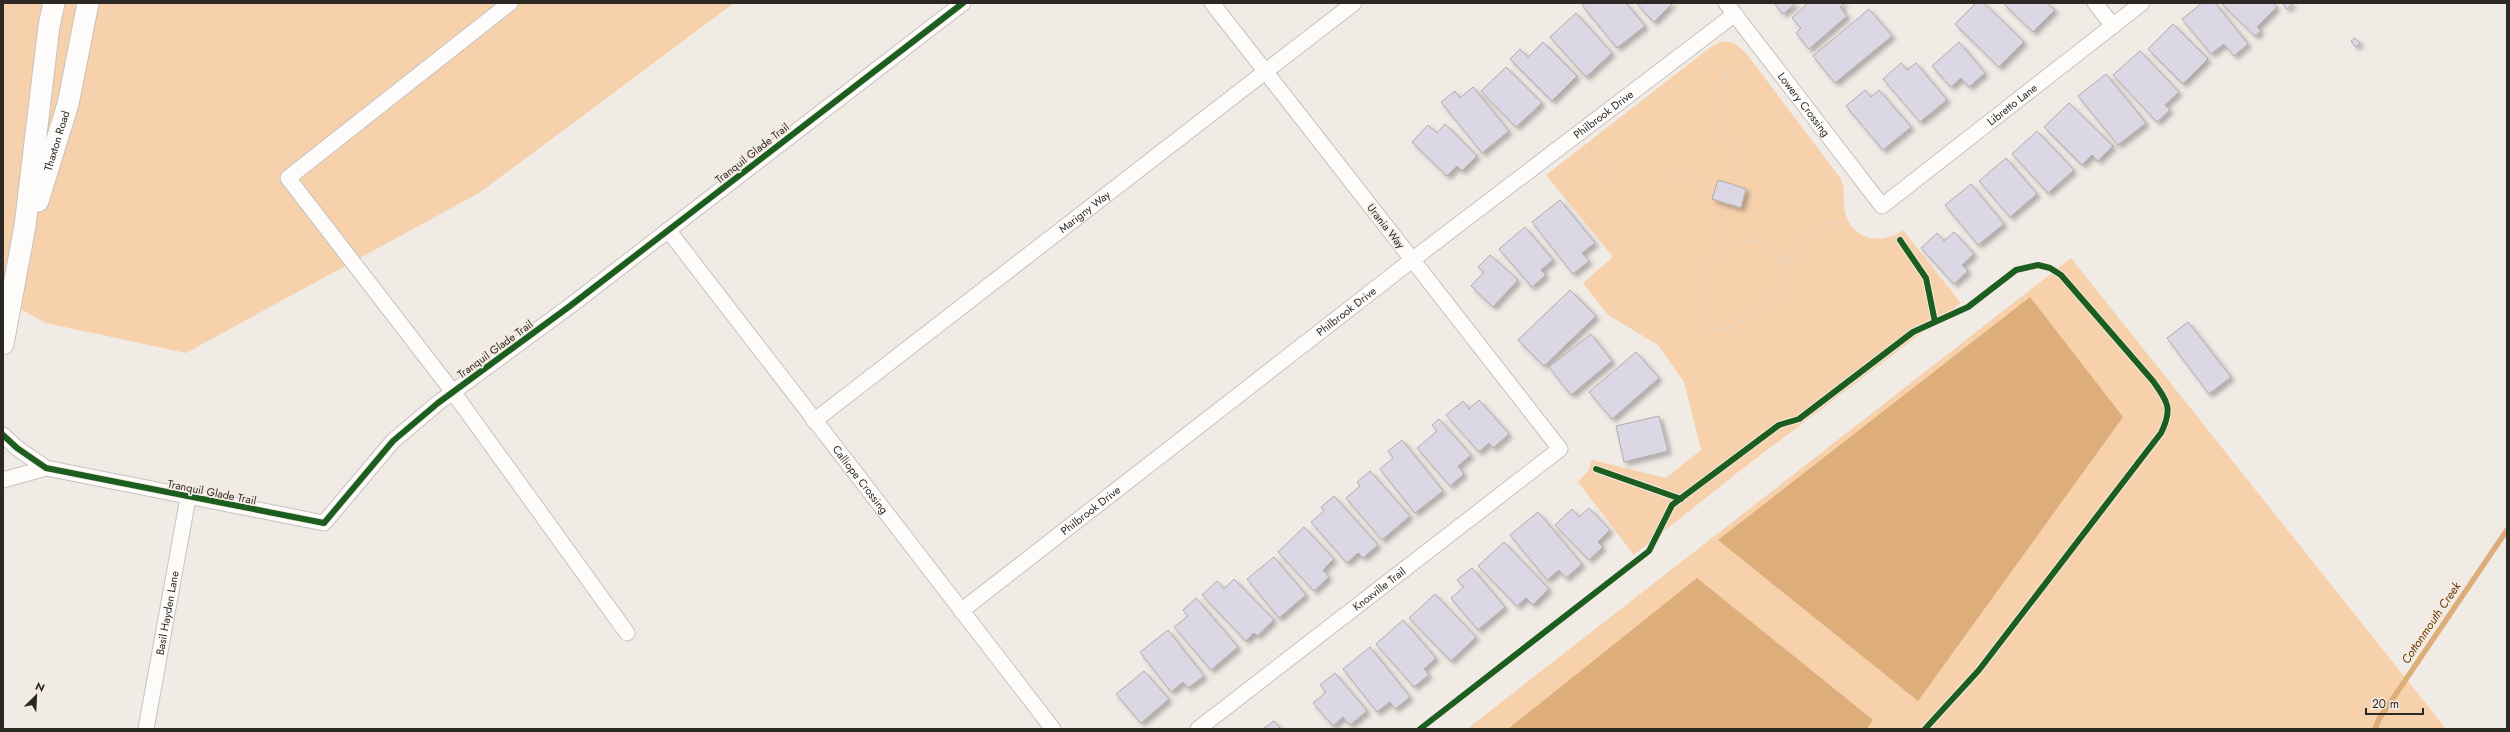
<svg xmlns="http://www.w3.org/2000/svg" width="2510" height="732" viewBox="0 0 2510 732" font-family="Jost,sans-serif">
<defs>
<filter id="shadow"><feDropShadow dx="3.5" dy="3.5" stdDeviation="2" flood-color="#0004"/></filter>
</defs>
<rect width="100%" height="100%" fill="#f1ebe6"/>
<path fill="#f6d1ac" d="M3,3h731l-255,190 -293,160 -140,-30 -43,-23z
M1722,41l12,2 12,10 95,126c5,11 1,22 4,34 8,28 37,32 58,17l58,73 -224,170 -103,82 -56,-73 10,-11 4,-11 74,18 35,-28 -17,-68 -26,-37 -50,-30 -25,-32 30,-26 -67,-82 166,-129z
M2071,258l375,471h-979z"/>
<path fill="#ddad7a" d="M2030,297l93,120 -205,284 -200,-161z
M1697,578l176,142 -6,9h-359z"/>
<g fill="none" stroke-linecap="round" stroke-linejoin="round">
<path stroke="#ddad7a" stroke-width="5.5" d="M2375,729l4,-10 128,-189"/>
</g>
<path fill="#dbd7e4" stroke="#aeacab" filter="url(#shadow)" d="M1584,3h42l19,23 -28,22 -35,-43z
M1636,3h37l-19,19z
M1774,3h22l-13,11z
M1808,3h37l-5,4 7,9 -38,33 -13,-16 5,-5 -9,-10z
M1976,3h8l40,39 -25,25 -44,-43z
M2003,3h44l8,7 -22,22z
M2202,3h13l33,41 -14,12 -10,-12 -13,10 -29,-35z
M2221,3h52l4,4 -20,20 4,4 -6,5z
M2282,3h12l-7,6z
M1869,9l23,27 -57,47 -22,-27z
M1576,13l36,40 -26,24 -36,-40z
M2173,24l35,35 -25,25 -35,-35z
M2355,38l5,5 -4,4 -5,-6z
M1543,42l34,34 -25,25 -42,-42 10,-10 8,8z
M1959,42l26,31 -16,14 -8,-9 -10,9 -19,-21z
M2140,51l39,41 -14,13 5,5 -13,12 -44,-47z
M1901,63l6,7 9,-7 31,37 -27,22 -37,-43z
M1506,67l36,36 -26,24 -35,-36z
M2106,74l40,49 -28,22 -40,-49z
M1473,87l36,44 -27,22 -41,-51 14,-11 5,7z
M1865,90l6,7 8,-7 32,37 -28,23 -37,-44z
M2069,103l44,43 -15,15 -6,-6 -10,10 -38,-38z
M1445,124l32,32 -15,15 -5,-5 -10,10 -35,-34 16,-17 9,8z
M2037,131l37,39 -26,23 -36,-39z
M2006,158l31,36 -27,23 -31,-36z
M1718,180l28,9 -5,19 -29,-9z
M1971,184l33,40 -26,21 -33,-40z
M1560,200l35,43 -13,10 7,8 -16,13 -41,-52z
M1525,227l28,33 -12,10 5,5 -14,12 -33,-38z
M1954,232l20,22 -12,11 6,6 -14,13 -33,-36 16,-15 7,8z
M1490,255l28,25 -25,27 -22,-21 13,-14 -6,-5z
M1570,290l26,26 -52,50 -26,-26z
M2188,322l43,55 -22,17 -42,-56z
M1591,334l21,27 -41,34 -22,-28z
M1636,352l23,26 -47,41 -23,-27z
M1479,400l30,34 -16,14 -4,-5 -10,9 -33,-37 17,-14 6,8z
M1659,416l9,35 -44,11 -8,-36z
M1439,419l32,36 -13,11 6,8 -14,12 -33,-38 20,-17 -5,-6z
M1402,440l41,51 -28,22 -35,-44 13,-11 -5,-7z
M1370,471l40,45 -28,24 -36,-42 14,-12 -3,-4z
M1334,496l44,49 -15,13 -5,-5 -11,10 -36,-41 13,-11 -3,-4z
M1589,508l21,22 -12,12 5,5 -14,13 -34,-35 17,-16 7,8z
M1538,512l44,52 -16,14 -7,-8 -12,10 -37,-45z
M1304,527l30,32 -11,11 6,7 -15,14 -36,-39z
M1504,542l45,47 -16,16 -7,-7 -9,8 -39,-40z
M1274,557l32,38 -27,23 -32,-39z
M1472,568l33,39 -27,23 -27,-32 13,-11 -7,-7z
M1234,579l40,41 -17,16 -3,-3 -8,8 -44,-46 15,-14 7,8z
M1435,594l41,43 -25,24 -42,-43z
M1196,598l42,49 -27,23 -37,-43 14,-11 -5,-6z
M1403,620l33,38 -12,11 5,6 -15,12 -38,-43z
M1168,630l36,46 -16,12 -5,-6 -12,10 -31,-40z
M1370,647l40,50 -15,12 -5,-7 -13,10 -34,-43z
M1144,671l25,28 -28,24 -25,-29z
M1335,673l32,38 -17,14 -7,-8 -10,9 -20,-23 13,-11 -6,-7z
M1274,721l7,8h-18z"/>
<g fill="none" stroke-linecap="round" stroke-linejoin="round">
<g stroke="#c6c2be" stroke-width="17">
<g id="street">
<path d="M510,3l-222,175 165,214 174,241"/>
<path id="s1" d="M1726,3l156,203 260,-203"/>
<path d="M2095,3l18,23"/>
<path id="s2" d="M668,230l385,499"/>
<path id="s3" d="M814,421l540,-418"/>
<path d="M3,435l14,13 29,20 278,55 69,-82 45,-38 132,-97 393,-303"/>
<path d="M3,480l43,-12"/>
<path id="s4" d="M961,611l451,-351 323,-246"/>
<path id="s5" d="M146,729l42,-231"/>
<path id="s6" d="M1198,729l362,-280 -348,-446"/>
</g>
</g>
<g stroke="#c6c2be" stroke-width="23">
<g id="secondary">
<path id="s7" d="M38,201l30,-97 20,-101"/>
<path d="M3,344l22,-118 24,-200 5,-23"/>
</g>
</g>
<path stroke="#d2d1d0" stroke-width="2.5" stroke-dasharray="1 3" stroke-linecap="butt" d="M1703,60c15,16 29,19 47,5
M1591,147c7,11 11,22 18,34
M1670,178c16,-11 23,2 37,9 7,2 15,4 22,6
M1724,248c-16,9 -15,19 -19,35 -2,6 -6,11 -7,17 -4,21 12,36 32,27 9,-4 37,-18 42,-25 6,-7 6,-16 6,-26 3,-43 -23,-39 -54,-28l-4,-12v-9l19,-67c-3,-13 -16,-22 -21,-35 -5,-15 5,-36 9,-50
M1779,262l17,-6 18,-27c5,-4 19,-4 29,-8"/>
<use href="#street" stroke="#fdfcfb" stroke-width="15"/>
<use href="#secondary" stroke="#fdfcfb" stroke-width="21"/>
<g stroke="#f5ebe2" stroke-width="8">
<path id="cycleway" d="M1900,240l26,38 9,44
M3,435l14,13 29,20 278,55 69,-82 45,-38 132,-97 393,-303
M1596,469l85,30
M1420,729l229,-178 23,-46 107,-80 20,-6 114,-87 55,-25 48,-37 22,-5 12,3 11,7 92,106c15,21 20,28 8,52l-182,237 -54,59"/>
</g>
<use href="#cycleway" stroke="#1b5e20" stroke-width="6"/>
</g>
<g text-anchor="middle" stroke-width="3.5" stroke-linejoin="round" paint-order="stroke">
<g font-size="11" fill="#2c2925" stroke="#f5ebe2">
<text dy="4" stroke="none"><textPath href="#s1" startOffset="128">Lowery Crossing</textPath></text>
<text dy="4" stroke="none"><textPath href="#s1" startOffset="421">Libretto Lane</textPath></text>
<text dy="4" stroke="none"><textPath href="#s4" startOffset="812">Philbrook Drive</textPath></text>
<text dy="4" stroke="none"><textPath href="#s7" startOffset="63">Thaxton Road</textPath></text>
<text transform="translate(752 153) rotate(-38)" y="4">Tranquil Glade Trail</text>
<text dy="4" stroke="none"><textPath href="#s3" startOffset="342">Marigny Way</textPath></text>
<text transform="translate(1386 226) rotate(52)" y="4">Urania Way</text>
<text dy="4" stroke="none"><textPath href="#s4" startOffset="488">Philbrook Drive</textPath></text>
<text transform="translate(495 349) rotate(-36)" y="4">Tranquil Glade Trail</text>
<text dy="4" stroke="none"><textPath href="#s2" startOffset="315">Calliope Crossing</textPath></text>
<text transform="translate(212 492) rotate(11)" y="4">Tranquil Glade Trail</text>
<text dy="4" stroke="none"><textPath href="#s4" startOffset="164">Philbrook Drive</textPath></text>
<text dy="4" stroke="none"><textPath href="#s6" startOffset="229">Knoxville Trail</textPath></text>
<text dy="4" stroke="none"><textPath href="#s5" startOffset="118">Basil Hayden Lane</textPath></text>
</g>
<g font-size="12" font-style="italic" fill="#683d03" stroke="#f5ebe2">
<text transform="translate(2431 623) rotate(-56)" y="4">Cottonmouth Creek</text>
</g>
</g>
<rect width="2510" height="732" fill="none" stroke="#2c2925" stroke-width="8"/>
<g transform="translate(36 696) rotate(24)" stroke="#f5ebe2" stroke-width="3" paint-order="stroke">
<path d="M0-3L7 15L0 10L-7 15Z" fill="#2c2925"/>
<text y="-6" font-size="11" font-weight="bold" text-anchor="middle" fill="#2c2925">N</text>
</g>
<path d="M2366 708v6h57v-6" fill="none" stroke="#2c2925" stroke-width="2"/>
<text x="2372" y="708" font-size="12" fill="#2c2925" stroke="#f5ebe2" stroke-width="3" paint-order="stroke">20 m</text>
</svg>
